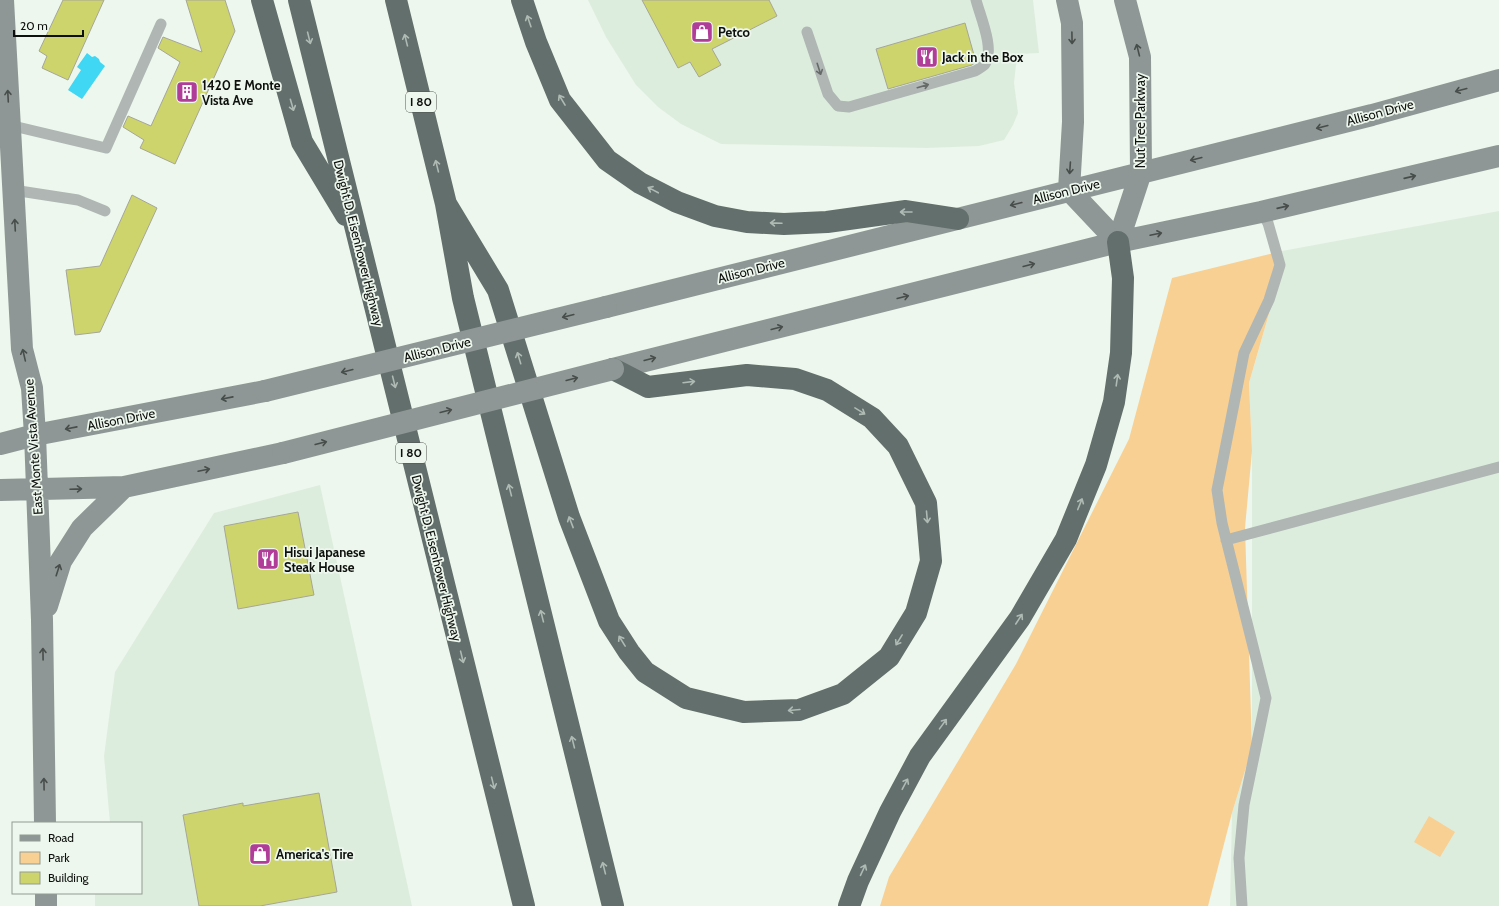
<svg xmlns="http://www.w3.org/2000/svg" width="1499" height="906" viewBox="0 0 1499 906" font-family="Cabin,sans-serif">
<rect width="100%" height="100%" fill="#edf7ed"/>
<path fill="#ddeddd" d="M588,0h445l6,53 -19,1 -4,11 -2,18 4,30 -5,12 -9,15 -25,6 -52,2 -206,-4 -40,-20 -23,-17 -22,-22 -30,-48z
M1499,211v695h-269l2,-93 20,-65v-297l-3,-68 27,-94 6,-38z
M320,485l92,421h-317v-13h46v-70h-31l-6,-67 11,-84 99,-159z"/>
<path fill="#f8d093" d="M1282,251l-6,38 -27,94 3,68 -7,77 7,220 -20,65 -24,93h-328l9,-29 127,-213 113,-225 43,-161z
M1429,816l26,16 -15,25 -26,-15z"/>
<path fill="#3fd7f4" d="M87,53l5,4 3,-1 4,3 1,3 5,4 -23,33 -14,-9 13,-20 -4,-3z"/>
<path fill="#ced46c" stroke="#a5a69a" d="M63,0h41l-36,80 -26,-12 5,-12 -8,-5z
M186,0h39l10,31 -60,133 -35,-16 4,-8 -21,-13 5,-11 23,10 29,-64 -22,-14 5,-11 39,15z
M642,0h127l8,16 -65,33 9,16 -22,12 -9,-15 -12,6z
M965,23l11,39 -4,3 -84,24 -12,-40z
M132,195l25,13 -57,124 -25,3 -9,-65 34,-4z
M298,512l16,83 -76,14 -14,-83z
M319,793l18,99 -77,14h-61l-16,-91 60,-12v3z"/>
<g fill="none" stroke-linecap="round" stroke-linejoin="round">
<path stroke="#afb6b4" stroke-width="11" d="M807,32l21,62 10,12 11,1 126,-36c3,-2 8,-4 10,-7 10,-15 -5,-48 -9,-64
M9,125l97,23 55,-124
M13,190l65,10 27,11
M1226,540l273,-73
M1242,906l-3,-48 5,-53 22,-107 -44,-175 -5,-33 27,-137 25,-53 11,-35 -12,-42 -7,-11"/>
<path stroke="#8e9795" stroke-width="22" d="M3,0l19,349 10,39 3,47 7,185 3,203
M1067,0l5,23 1,99 -4,68 49,52
M1118,242l23,-70 -1,-115 -15,-57
M606,307l766,-192 127,-35
M613,369l505,-127 143,-30 238,-56
M0,444l35,-9 230,-44
M0,490l124,-3 159,-34
M47,606l14,-45 21,-33 42,-41
M46,893v13"/>
<path stroke="#626f6c" stroke-width="22" d="M262,0l40,142 44,73
M299,0l225,906
M396,0l50,204 17,94 150,608
M522,0l14,42 24,58 47,60 33,23 37,19 38,14 32,6 37,2 43,-2 79,-11 52,8
M446,204l52,86 71,227 40,104 20,31 16,20 41,26 58,14 55,-2 44,-16 46,-37 27,-44 15,-52 -5,-58 -28,-57 -26,-28 -45,-28 -32,-11 -48,-4 -99,12 -35,-18
M849,906l9,-25 32,-69 30,-56 100,-138 46,-79 30,-74 18,-63 7,-49 2,-75 -5,-36"/>
<path stroke="#8e9795" stroke-width="22" d="M265,391l341,-84
M283,453l330,-84"/>
</g>
<defs><path id="oneway-shaft" d="M-6 0H5M1.5-3L5.5 0L1.5 3" fill="none" stroke-width="1.6" stroke-linecap="round" stroke-linejoin="round"/></defs>
<g stroke="#aebab3">
<use href="#oneway-shaft" transform="translate(529 21) rotate(-109)"/>
<use href="#oneway-shaft" transform="translate(309 38) rotate(76)"/>
<use href="#oneway-shaft" transform="translate(406 40) rotate(-104)"/>
<use href="#oneway-shaft" transform="translate(562 100) rotate(-121)"/>
<use href="#oneway-shaft" transform="translate(292 105) rotate(74)"/>
<use href="#oneway-shaft" transform="translate(437 166) rotate(-104)"/>
<use href="#oneway-shaft" transform="translate(653 190) rotate(-152)"/>
<use href="#oneway-shaft" transform="translate(906 212) rotate(180)"/>
<use href="#oneway-shaft" transform="translate(776 223) rotate(-178)"/>
<use href="#oneway-shaft" transform="translate(519 358) rotate(-107)"/>
<use href="#oneway-shaft" transform="translate(1117 380) rotate(-82)"/>
<use href="#oneway-shaft" transform="translate(394 382) rotate(76)"/>
<use href="#oneway-shaft" transform="translate(689 382) rotate(-7)"/>
<use href="#oneway-shaft" transform="translate(860 411) rotate(32)"/>
<use href="#oneway-shaft" transform="translate(510 490) rotate(-104)"/>
<use href="#oneway-shaft" transform="translate(1080 504) rotate(-68)"/>
<use href="#oneway-shaft" transform="translate(927 517) rotate(85)"/>
<use href="#oneway-shaft" transform="translate(571 522) rotate(-111)"/>
<use href="#oneway-shaft" transform="translate(542 616) rotate(-104)"/>
<use href="#oneway-shaft" transform="translate(1019 619) rotate(-57)"/>
<use href="#oneway-shaft" transform="translate(899 640) rotate(122)"/>
<use href="#oneway-shaft" transform="translate(622 641) rotate(-122)"/>
<use href="#oneway-shaft" transform="translate(462 657) rotate(76)"/>
<use href="#oneway-shaft" transform="translate(794 710) rotate(175)"/>
<use href="#oneway-shaft" transform="translate(943 724) rotate(-54)"/>
<use href="#oneway-shaft" transform="translate(573 742) rotate(-104)"/>
<use href="#oneway-shaft" transform="translate(493 783) rotate(76)"/>
<use href="#oneway-shaft" transform="translate(905 784) rotate(-62)"/>
<use href="#oneway-shaft" transform="translate(604 868) rotate(-104)"/>
<use href="#oneway-shaft" transform="translate(863 870) rotate(-65)"/>
</g>
<g stroke="#474d4a">
<use href="#oneway-shaft" transform="translate(1072 38) rotate(89)"/>
<use href="#oneway-shaft" transform="translate(1138 50) rotate(-104)"/>
<use href="#oneway-shaft" transform="translate(1461 90) rotate(165)"/>
<use href="#oneway-shaft" transform="translate(8 96) rotate(-93)"/>
<use href="#oneway-shaft" transform="translate(1322 127) rotate(166)"/>
<use href="#oneway-shaft" transform="translate(1196 159) rotate(166)"/>
<use href="#oneway-shaft" transform="translate(1070 168) rotate(94)"/>
<use href="#oneway-shaft" transform="translate(1410 177) rotate(-13)"/>
<use href="#oneway-shaft" transform="translate(1016 204) rotate(166)"/>
<use href="#oneway-shaft" transform="translate(1283 207) rotate(-13)"/>
<use href="#oneway-shaft" transform="translate(15 225) rotate(-93)"/>
<use href="#oneway-shaft" transform="translate(1156 234) rotate(-12)"/>
<use href="#oneway-shaft" transform="translate(1029 265) rotate(-14)"/>
<use href="#oneway-shaft" transform="translate(903 297) rotate(-14)"/>
<use href="#oneway-shaft" transform="translate(568 316) rotate(166)"/>
<use href="#oneway-shaft" transform="translate(777 328) rotate(-14)"/>
<use href="#oneway-shaft" transform="translate(24 355) rotate(-103)"/>
<use href="#oneway-shaft" transform="translate(650 359) rotate(-14)"/>
<use href="#oneway-shaft" transform="translate(347 371) rotate(166)"/>
<use href="#oneway-shaft" transform="translate(572 379) rotate(-14)"/>
<use href="#oneway-shaft" transform="translate(227 398) rotate(169)"/>
<use href="#oneway-shaft" transform="translate(446 411) rotate(-14)"/>
<use href="#oneway-shaft" transform="translate(71 428) rotate(169)"/>
<use href="#oneway-shaft" transform="translate(321 443) rotate(-14)"/>
<use href="#oneway-shaft" transform="translate(204 470) rotate(-12)"/>
<use href="#oneway-shaft" transform="translate(76 489) rotate(-2)"/>
<use href="#oneway-shaft" transform="translate(58 570) rotate(-72)"/>
<use href="#oneway-shaft" transform="translate(43 654) rotate(-91)"/>
<use href="#oneway-shaft" transform="translate(44 784) rotate(-91)"/>
</g>
<g stroke="#666b69">
<use href="#oneway-shaft" transform="translate(819 69) rotate(72)"/>
<use href="#oneway-shaft" transform="translate(923 86) rotate(-16)"/>
</g>
<defs>
<g id="shop-square" transform="scale(1.15)"><rect x="-9" y="-9" width="18" height="18" rx="4" fill="#b03e99" stroke="#edf7ed"/><path d="M-5-2.5h2.3a2.7 3.5 0 0 1 5.4 0H5L5.5 6h-11ZM-1.5-2.5h3a1.5 2.3 0 0 0-3 0Z" fill="#fff"/></g>
<g id="restaurant-square" transform="scale(1.15)"><rect x="-9" y="-9" width="18" height="18" rx="4" fill="#b03e99" stroke="#edf7ed"/><path d="M-5-6h1v4h1v-4h1v4h1v-4h1v5L-1.5 .5V6h-2V.5L-5-1ZM5-6V6H3V1.5H1.5Q1.5-4 5-6Z" fill="#fff"/></g>
<g id="building-square" transform="scale(1.15)"><rect x="-9" y="-9" width="18" height="18" rx="4" fill="#b03e99" stroke="#edf7ed"/><path d="M-4-6H4V6H1V3H-1V6H-4ZM-2.5-4.3h1.7v1.8h-1.7ZM.8-4.3h1.7v1.8H.8ZM-2.5-1h1.7V.8h-1.7ZM.8-1h1.7V.8H.8Z" fill="#fff"/></g>
</defs>
<g fill-rule="evenodd">
<use href="#shop-square" x="702" y="32"/>
<use href="#restaurant-square" x="927" y="57"/>
<use href="#building-square" x="187" y="92"/>
<use href="#restaurant-square" x="268" y="559"/>
<use href="#shop-square" x="260" y="854"/>
</g>
<g text-anchor="middle" stroke-width="3.5" stroke-linejoin="round" paint-order="stroke">
<g fill="#edf7ed" stroke="#505550" stroke-width="1">
<rect x="406" y="92" width="30" height="20" rx="3"/>
<rect x="396" y="443" width="30" height="20" rx="3"/>
</g>
<g font-size="12" font-weight="bold" fill="#0d100d">
<text x="421" y="106">I 80</text>
<text x="411" y="457">I 80</text>
</g>
<g font-size="13" font-weight="bold" fill="#0d100d" stroke="#edf7ed" text-anchor="start">
<text x="718" y="37">Petco</text>
<text x="942" y="62">Jack in the Box</text>
<text x="202" y="90">1420 E Monte<tspan x="202" dy="15">Vista Ave</tspan></text>
<text x="284" y="557">Hisui Japanese<tspan x="284" dy="15">Steak House</tspan></text>
<text x="276" y="859">America's Tire</text>
</g>
<g font-size="13" fill="#0d100d" stroke="#edf7ed">
<text transform="translate(1380 112) rotate(-15)" y="5">Allison Drive</text>
<text transform="translate(1140 121) rotate(-90)" y="5">Nut Tree Parkway</text>
<text transform="translate(1066 191) rotate(-14)" y="5">Allison Drive</text>
<text transform="translate(359 243) rotate(76)" y="5">Dwight D. Eisenhower Highway</text>
<text transform="translate(751 270) rotate(-14)" y="5">Allison Drive</text>
<text transform="translate(437 349) rotate(-14)" y="5">Allison Drive</text>
<text transform="translate(121 419) rotate(-11)" y="5">Allison Drive</text>
<text transform="translate(33 447) rotate(-94)" y="5">East Monte Vista Avenue</text>
<text transform="translate(437 558) rotate(76)" y="5">Dwight D. Eisenhower Highway</text>
</g>
</g>
<rect x="12" y="822" width="130" height="72" fill="#edf7ed" stroke="#939b93"/>
<rect x="20" y="835" width="20" height="6" fill="#8e9795" stroke="#939b93"/>
<text x="48" y="842" font-size="12" fill="#0d100d">Road</text>
<rect x="20" y="852" width="20" height="12" fill="#f8d093" stroke="#939b93"/>
<text x="48" y="862" font-size="12" fill="#0d100d">Park</text>
<rect x="20" y="872" width="20" height="12" fill="#ced46c" stroke="#939b93"/>
<text x="48" y="882" font-size="12" fill="#0d100d">Building</text>
<path d="M14 30v6h69v-6" fill="none" stroke="#0d100d" stroke-width="2"/>
<text x="20" y="30" font-size="12" fill="#0d100d" stroke="#edf7ed" stroke-width="3" paint-order="stroke">20 m</text>
</svg>
